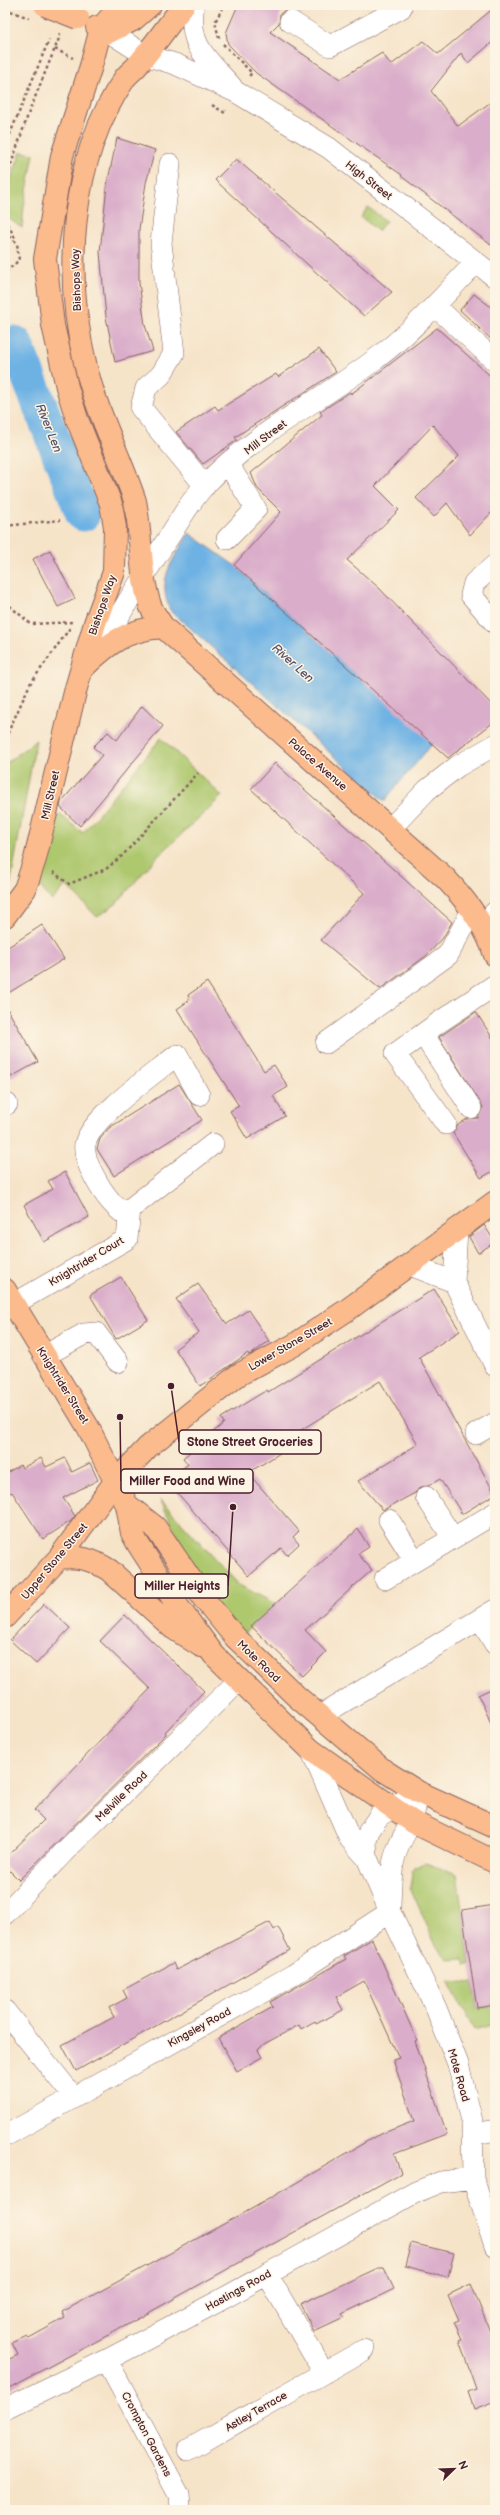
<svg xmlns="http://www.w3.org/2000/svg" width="500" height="2515" viewBox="0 0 500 2515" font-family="'Balsamiq Sans',sans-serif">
<rect width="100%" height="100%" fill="#fcf5e5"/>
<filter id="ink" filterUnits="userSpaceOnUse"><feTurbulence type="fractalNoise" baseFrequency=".025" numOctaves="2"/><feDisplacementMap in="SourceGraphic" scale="8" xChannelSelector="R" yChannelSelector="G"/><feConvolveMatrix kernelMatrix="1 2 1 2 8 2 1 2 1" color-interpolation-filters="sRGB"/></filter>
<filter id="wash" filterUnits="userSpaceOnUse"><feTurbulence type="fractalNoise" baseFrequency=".012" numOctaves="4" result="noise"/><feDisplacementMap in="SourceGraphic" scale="16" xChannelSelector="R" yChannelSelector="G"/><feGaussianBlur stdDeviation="0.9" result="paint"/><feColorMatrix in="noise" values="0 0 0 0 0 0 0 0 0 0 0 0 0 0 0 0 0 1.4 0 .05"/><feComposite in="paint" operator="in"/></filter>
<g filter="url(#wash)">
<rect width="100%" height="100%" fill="#f6e4c9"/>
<path fill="#aec86e" stroke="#7c744c" d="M21,152l13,2 -10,52 -2,22 -17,-12v-21z
M368,207l18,14 -8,10 -17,-14z
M161,738l61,58 -66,62 -40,46 -19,13 -31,-32 -14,16 -22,-27 28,-61 25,20z
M36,740l-28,157 -3,1v-134z
M160,1499l79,86 37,19 -36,33 -41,-55z
M425,1863l32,11 13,90h-5l-2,-5 -15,1 -11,-12 -27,-61 3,-18z
M448,1981l25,2 4,25 18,-3v19l-21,6z"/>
<path fill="#6eb2e4" stroke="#5c6888" d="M189,533l45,32 199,178 -49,58 -214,-191c-14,-32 3,-49 19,-77z"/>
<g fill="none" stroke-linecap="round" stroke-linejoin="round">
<path stroke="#6eb2e4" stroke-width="35" d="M15,343l68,171"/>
</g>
<g id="blocks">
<path fill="#daadca" d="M238,5h59l-4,5h-8l-5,4 -1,9 -9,9 70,47 42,-26 9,12 32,-24 15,13 57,-47v33l-27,23 -7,-10 -30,38 27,35 37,-27v149l-94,-72 1,-1 -146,-102 -28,-29 -2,-11z
M117,138l38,12 -9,33 -7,46v54l6,42 8,26 -38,11 -9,-45 -6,-65 7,-67z
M236,159l156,133 -28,24 -149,-136z
M474,294l21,16v33l-35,-33z
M437,328l58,52v129l-25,26 -23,-32 -13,14 -18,-19 43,-42 -26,-31 -58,61 24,24 -52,50 32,28 116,120v13l-47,37 -214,-193 47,-53 -24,-24 -6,-15 71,-58 -2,-3 30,-20 1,2z
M319,349l17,23 -101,65 2,3 -34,24 -27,-32 39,-26 3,4 58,-36 2,3z
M50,550l25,49 -17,8 -25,-48z
M142,706l21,20 -83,100 -20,-19 1,-5 41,-47 -9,-8 15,-15 9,8z
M275,763l177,159 -9,16 -17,18 -46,33 -59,-49 43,-47 -113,-104z
M42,925l22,34 -59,36v-46z
M207,982l57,89 10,-6 14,22 -15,9 12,20 -38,23 -17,-28 9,-5 -62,-97 13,-9 -2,-5z
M5,1005l33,57 -27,15 -6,-10z
M476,1012l19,30v128l-14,8 -28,-45 5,-8 9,-6 11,-1 5,-11 -44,-70z
M179,1084l23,36 -88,56 -17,-27 3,-10 9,-11z
M65,1172l24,45 -45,25 -20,-37 29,-16 -5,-8z
M484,1225l11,17 -17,11 -9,-16z
M121,1277l27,43 -32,19 -26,-44z
M198,1284l29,40 21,-14 21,31 -16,12 -4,2 -1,-2 -48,33 -25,-37 24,-17 -23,-33z
M434,1289l26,42 -41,26 76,137 -33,20 -22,-35 -12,7 -8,1 -5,6 -32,17 -25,-29 60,-37 -38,-63 -84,52 5,7 -53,33 51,58 -6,6 6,7 -12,11 -6,-7 -32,28 -81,-94 20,-18 -5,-6 41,-35 -3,-5 46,-28 1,2z
M41,1458l5,9 19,-9 7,14 18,-9 8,17 -35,18 12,18 -4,5 -28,18 -31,-47 -7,4v-22l15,-9 2,3z
M358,1529l11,18 -11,7 14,16 -67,60 21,22 -24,24 -51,-50z
M44,1604l26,24 -34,36 -26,-24z
M125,1615l79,76 -39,41 1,2 -147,146 -14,-14v-8l39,-38 -10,-10 116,-121 -50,-48z
M495,1687v44l-17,-36z
M495,1905v100l-18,3 -15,-98z
M270,1922l4,8 4,-3 12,23 -214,121 -14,-26 52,-28 -5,-9 18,-10 -4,-8 50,-27 3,7z
M372,1939l45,101 -2,1 32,93 -53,20 7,19 -287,159 -109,58v-29l13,-6 -6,-12 15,-7 2,2 36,-20 -3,-6 193,-105 121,-71 38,-15 -21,-61 6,-2 -35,-77 -28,16 7,13 -27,14 -1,-3 -14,8 -2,-4 -35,19 -6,6 4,7 -25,14 -19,-33 55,-31 -3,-5 76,-43 -2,-3z
M411,2243l43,10 -6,24 -43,-11z
M378,2268h6l10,21 -52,25 2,3 -30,14 -14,-27z
M471,2284l24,60v57l-21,8 -6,-17 8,-3 -17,-49 3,-1 -8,-17 5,-2 -11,-25z"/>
</g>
</g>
<g filter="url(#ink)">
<use href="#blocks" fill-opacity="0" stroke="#866462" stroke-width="1"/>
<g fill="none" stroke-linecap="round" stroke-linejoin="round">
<g stroke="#866462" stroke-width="22">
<path id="minor" d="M194,5c-7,41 13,53 38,82
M290,21l40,25 71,-38
M109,32l36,23 30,9 61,28 93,56 166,129
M170,164l-9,79 13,110 -13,22 -15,13 -5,20 64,78
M435,306l60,55
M227,539l29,-30 -28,-45
M495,565l-21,18 -3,12 24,28
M99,651c21,-38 44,-75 68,-111 12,-18 23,-39 38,-55 47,-50 113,-83 168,-124 38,-28 70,-64 102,-98
M391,828l36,-38 31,-24 37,-21
M484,928l11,-16
M423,1034l48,74
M326,1043l122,-88 24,-45
M5,1105l2,-1
M446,1124l-51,-70 46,-33 54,-36
M129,1217c-15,-9 -25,-22 -34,-39 -5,-9 -12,-23 -10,-34 7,-28 69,-70 92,-89l22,40
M457,1229l-3,53 41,84
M410,1265l44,17
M5,1309l122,-70 3,-30 83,-65
M44,1356l40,-22 12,-1 22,29
M476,1434l19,-11
M426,1497l27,41
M389,1520l26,41
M385,1579l110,-66
M480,1619l15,25
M320,1716l175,-106
M311,1750l39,89 17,19
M418,1792l-39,24 -10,15 -3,10 1,17 23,54 46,96 22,56 14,57 1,57 22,68
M390,1906c1,-17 0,-37 6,-53 7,-20 16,-26 20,-49
M5,1914l61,-64 173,-170
M5,2011l68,85
M472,2135l23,-5
M5,2136l288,-161 97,-63
M267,2274l57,99
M107,2360l72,135 1,15
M5,2409l102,-49 110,-58 199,-110 25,-10 32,-4
M188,2450l176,-100"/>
</g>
<g stroke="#866462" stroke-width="24">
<path id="highway" d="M184,5c-16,20 -31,42 -48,62 -4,4 -8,7 -11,11 -56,82 -62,195 -39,289 11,46 34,89 49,134 7,34 4,71 15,104 3,8 9,15 13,22l282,251c21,22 41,47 50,77
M97,27l12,5 24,-12 17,-15
M83,668c24,-24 44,-39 80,-41
M5,916l20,-27 10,-30 41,-171 19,-65 19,-51 1,-45 -4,-23 -34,-85 -10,-32 -14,-62 -8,-66 17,-103 29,-90 10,-38 20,-23
M5,1290l83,137 39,78 5,28 6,11 41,64 35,47 97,95 102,72 82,40
M127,1505l28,22 49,72 31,38 61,59 87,74 35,22 77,35
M59,1558c19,-3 34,2 50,12l64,58 28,18
M5,1617l54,-59 55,-75 34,-36 90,-72 56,-30 56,-37 145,-106"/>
</g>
<path stroke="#866462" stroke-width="2.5" stroke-dasharray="3 3" stroke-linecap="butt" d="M219,38l-4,-16 9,-17
M223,44l29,29 -3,3
M55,49l18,9
M212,105l13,8 1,-3
M5,146l44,-106
M5,182l24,-70 31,-76 -1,-4
M5,219l11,21
M5,232l12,11 2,17 -14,13
M5,526l55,-6
M5,602l26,22 43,-2
M5,739l25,-55 40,-56
M53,872l16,12 37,-15 17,-14 75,-82"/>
<use href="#minor" stroke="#fff" stroke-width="21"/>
<use href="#highway" stroke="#fbbb8c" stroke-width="22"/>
<g stroke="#866462" stroke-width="24" stroke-linecap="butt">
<path id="highway-bridge" d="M45,5l33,13"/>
</g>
<path stroke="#866462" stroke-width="2.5" stroke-dasharray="3 3" stroke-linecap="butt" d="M5,9l24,9"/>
<use href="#highway-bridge" stroke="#fbbb8c" stroke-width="22"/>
</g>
</g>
<g text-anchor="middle" stroke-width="3" stroke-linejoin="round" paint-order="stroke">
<g font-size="11" fill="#4a1f2b" stroke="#fcf5e5">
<text transform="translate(369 180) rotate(38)" y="4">High Street</text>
<text transform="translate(76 280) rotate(-92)" y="4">Bishops Way</text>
<text transform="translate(265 437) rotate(-37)" y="4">Mill Street</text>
<text transform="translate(102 605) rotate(-71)" y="4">Bishops Way</text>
<text transform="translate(318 764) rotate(41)" y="4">Palace Avenue</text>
<text transform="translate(50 795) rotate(-77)" y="4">Mill Street</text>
<text transform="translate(86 1261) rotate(-31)" y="4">Knightrider Court</text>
<text transform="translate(290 1344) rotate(-30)" y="4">Lower Stone Street</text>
<text transform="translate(63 1385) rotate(58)" y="4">Knightrider Street</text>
<text transform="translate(54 1561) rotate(-50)" y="4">Upper Stone Street</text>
<text transform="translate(259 1661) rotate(44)" y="4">Mote Road</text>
<text transform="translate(121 1796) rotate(-44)" y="4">Melville Road</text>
<text transform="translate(199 2027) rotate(-29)" y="4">Kingsley Road</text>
<text transform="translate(459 2075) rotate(74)" y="4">Mote Road</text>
<text transform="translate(238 2290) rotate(-29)" y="4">Hastings Road</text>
<text transform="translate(256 2411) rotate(-30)" y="4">Astley Terrace</text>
<text transform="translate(147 2434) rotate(62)" y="4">Crompton Gardens</text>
</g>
<g font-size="12" font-style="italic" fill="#57526c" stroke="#fcf5e5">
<text transform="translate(49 428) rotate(68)" y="4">River Len</text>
<text transform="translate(293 663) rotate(42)" y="4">River Len</text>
</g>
</g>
<path fill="none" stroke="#4a1f2b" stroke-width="1.5" d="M171 1386L179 1442M120 1417L121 1481M233 1507L228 1586"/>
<g fill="#4a1f2b" stroke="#fcf5e5" stroke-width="1.5">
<circle cx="171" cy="1386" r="4"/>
<circle cx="120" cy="1417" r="4"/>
<circle cx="233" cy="1507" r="4"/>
</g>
<g fill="#fcf5e5" stroke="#4a1f2b" stroke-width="1.5">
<rect x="179" y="1430" width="142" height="24" rx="4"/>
<rect x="121" y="1469" width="132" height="24" rx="4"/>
<rect x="135" y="1574" width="93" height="24" rx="4"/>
</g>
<g font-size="12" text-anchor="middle" font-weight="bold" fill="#4a1f2b">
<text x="250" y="1446">Stone Street Groceries</text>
<text x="187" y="1485">Miller Food and Wine</text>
<text x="182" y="1590">Miller Heights</text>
</g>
<rect width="500" height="2515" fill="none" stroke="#fcf5e5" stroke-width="20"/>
<g transform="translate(454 2469) rotate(67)" stroke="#fcf5e5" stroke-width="3" paint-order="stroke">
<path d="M0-3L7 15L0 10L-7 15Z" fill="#4a1f2b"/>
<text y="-6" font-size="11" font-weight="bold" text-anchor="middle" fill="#4a1f2b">N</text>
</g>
</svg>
